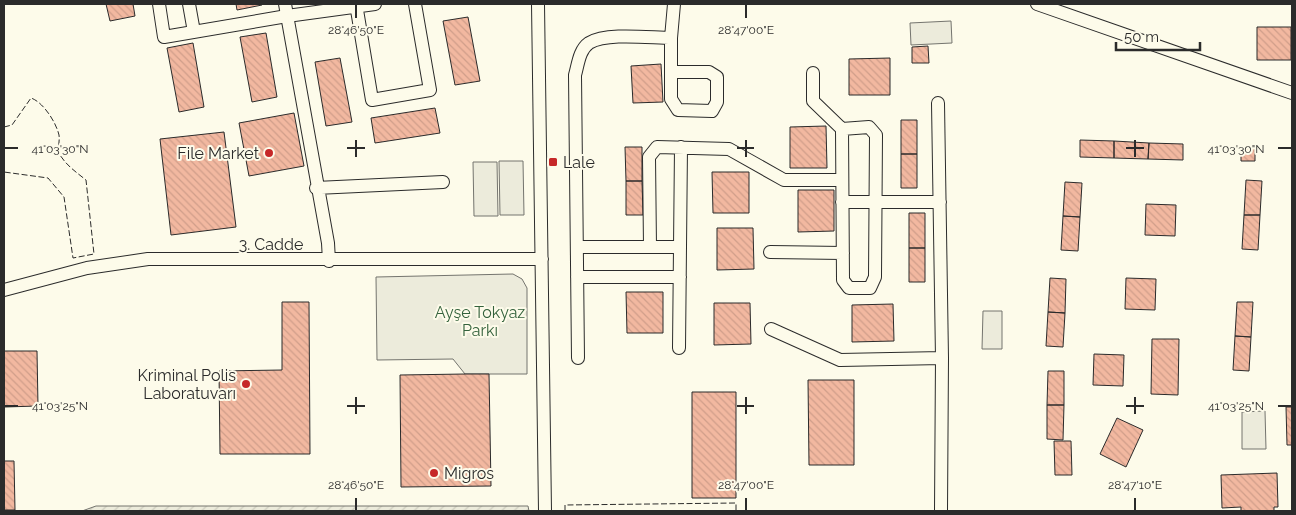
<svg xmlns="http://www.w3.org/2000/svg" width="1296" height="515" viewBox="0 0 1296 515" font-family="Raleway,sans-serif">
<defs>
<pattern id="garden-furrows" width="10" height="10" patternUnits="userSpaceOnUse" patternTransform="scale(1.25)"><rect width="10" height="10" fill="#ecebdb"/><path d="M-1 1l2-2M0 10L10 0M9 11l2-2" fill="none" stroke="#cbcabc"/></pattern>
<pattern id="building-back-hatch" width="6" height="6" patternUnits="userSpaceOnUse" patternTransform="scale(1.25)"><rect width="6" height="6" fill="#f2b8a0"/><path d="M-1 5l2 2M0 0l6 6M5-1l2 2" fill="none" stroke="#d09e8a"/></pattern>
</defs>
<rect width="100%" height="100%" fill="#fdfbea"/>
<path fill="#ecebdb" stroke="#74746e" d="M951,21l1,22 -41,2 -1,-22z
M499,161h24l1,54h-24z
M473,162h24l1,54h-24z
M513,274l9,5 5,9v86h-62l-12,-15 -76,1 -1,-83z
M983,311h19v38h-20z
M1265,411l1,38h-24v-37z"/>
<path fill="url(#garden-furrows)" stroke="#74746e" d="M96,506h432l1,5h-447z"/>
<path fill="url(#building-back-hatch)" stroke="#2b2b2b" d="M106,4h27l2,12 -25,5z
M236,4h26v1l-25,5z
M468,17l12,64 -25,4 -12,-64z
M1257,27h34v33h-34z
M266,33l11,64 -25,5 -12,-65z
M193,43l11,64 -25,5 -12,-64z
M928,46l1,17h-17v-16z
M340,58l12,64 -26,4 -11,-64z
M890,58v37h-41v-36z
M661,64l2,38 -30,1 -2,-37z
M435,108l5,25 -65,10 -4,-25z
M294,113l10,53 -55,10 -10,-53z
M901,120h16v34h-16z
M826,126l1,42h-37v-41z
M224,132l12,95 -65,8 -11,-96z
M1080,140l34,1v17l-34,-1z
M1114,141l35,2 -1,16 -34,-1z
M1149,143l34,1v16l-35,-1z
M625,147h17v34h-16z
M1241,148h14v13h-14z
M901,154h16v34h-16z
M712,172h37v41h-36z
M1246,180l16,1 -2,34h-16z
M626,181h16l1,34h-17z
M1065,182l17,1 -2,34 -17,-1z
M798,190h36v41l-36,1z
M1146,204l30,1 -1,31 -30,-1z
M909,213h16v35h-16z
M1244,215h16l-2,35 -16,-1z
M1063,216l17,1 -2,34 -17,-1z
M717,228h36l1,41 -37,1z
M909,248h16v34h-16z
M1050,278l16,1 -1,34 -17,-1z
M1126,278l30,1 -1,31 -30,-1z
M626,292h37v41h-36z
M282,302h27l1,152h-90l-1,-83 63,-1z
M1237,302h16l-2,35 -16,-1z
M714,303h36l1,41 -37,1z
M893,304l1,37 -42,1v-37z
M1048,312l17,1 -2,34 -17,-1z
M1235,336l16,1 -2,34 -16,-1z
M1152,339h27l-1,56 -27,-1z
M4,351h33l1,55 -34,1z
M1094,354l30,1 -1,31 -30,-1z
M1048,371h16v34h-17z
M465,374h24l2,112 -90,1 -1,-112z
M808,380h46v85h-45z
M692,392h44v106h-44z
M1047,405h17l-1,35 -16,-1z
M1286,407h6v38h-5z
M1117,418l26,12 -17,37 -26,-13z
M1054,441h17l1,34h-17z
M4,461h10l1,49h-11z
M1277,473l1,34h-4v4h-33v-4l-19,1 -1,-33z"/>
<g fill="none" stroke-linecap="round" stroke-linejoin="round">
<g stroke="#2b2b2b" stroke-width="14">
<path id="minor" d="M159,4l5,33 123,-21 88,-12
M189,4l5,28
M285,4l43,239 1,18
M356,4l16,96 58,-10 -15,-86
M538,4l7,507
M1037,4l255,89
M671,72h38l8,5v25l-5,9 -34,-1 -7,-11v-61l3,-34
M813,73v28l29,28 1,151 6,8h21l5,-11 1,-142 -7,-8 -27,2
M938,103l4,255 -1,153
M316,188l127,-6
M842,202h98
M577,247h103
M650,247l-1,-90 8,-10 72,2 55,31h58
M770,252l73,1
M577,277h103
M4,290l83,-22 61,-9h394
M771,329l69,31 102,-2
M679,348l2,-201
M578,358l-3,-283c3,-10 4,-25 14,-32 18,-11 62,-5 82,-5"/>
</g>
<use href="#minor" stroke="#fdfbea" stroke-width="12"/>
<path stroke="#2b2b2b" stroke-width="1" stroke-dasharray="6 2.5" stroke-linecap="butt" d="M4,127l8,-2 19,-27c12,4 25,24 28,37 1,7 -2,14 1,20 7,11 16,17 26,25l8,74 -21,4 -9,-61 -16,-19 -44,-6
M565,511v-6l171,-2v8"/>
</g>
<path fill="none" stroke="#2b2b2b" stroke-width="2" d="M356,5v13M746,5v13M356,140v17M746,140v17M1135,140v17M5,148h13M347,148h18M737,148h17M1126,148h18M1278,148h13M356,397v17M746,397v17M1135,397v17M5,406h13M347,406h18M737,406h17M1126,406h18M1278,406h13M356,498v12M746,498v12M1135,498v12"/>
<g fill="#c62828" stroke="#fdfbea" stroke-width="2">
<circle cx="269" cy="153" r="5"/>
<rect x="548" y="157" width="10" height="10" rx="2.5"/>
<circle cx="246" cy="384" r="5"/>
<circle cx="434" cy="473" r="5"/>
</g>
<g text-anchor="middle" stroke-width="4" stroke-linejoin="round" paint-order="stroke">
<g font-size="16" fill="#2b2b2b" stroke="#fdfbea" text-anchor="end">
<text x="259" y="159">File Market</text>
<text x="563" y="168" text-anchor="start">Lale</text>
<text x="236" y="381">Kriminal Polis<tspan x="236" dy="18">Laboratuvarı</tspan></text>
<text x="444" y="479" text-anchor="start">Migros</text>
</g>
<g font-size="16" fill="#2b2b2b" stroke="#fdfbea">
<text x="271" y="250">3. Cadde</text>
</g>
<g font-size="16" fill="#34623c" stroke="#fdfbea">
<text x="480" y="318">Ayşe Tokyaz<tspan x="480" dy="18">Parkı</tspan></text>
</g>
</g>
<g font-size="12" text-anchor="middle" fill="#2b2b2b" stroke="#fdfbea" stroke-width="4" stroke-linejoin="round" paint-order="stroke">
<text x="356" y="34">28°46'50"E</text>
<text x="746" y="34">28°47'00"E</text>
<text x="60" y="153">41°03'30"N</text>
<text x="1236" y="153">41°03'30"N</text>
<text x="60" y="410">41°03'25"N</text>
<text x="1236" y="410">41°03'25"N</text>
<text x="356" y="489">28°46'50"E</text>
<text x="746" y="489">28°47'00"E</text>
<text x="1135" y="489">28°47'10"E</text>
</g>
<rect width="1296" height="515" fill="none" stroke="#2b2b2b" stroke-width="10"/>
<path d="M1116 42v8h84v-8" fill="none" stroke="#2b2b2b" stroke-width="2.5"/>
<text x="1124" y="42" font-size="15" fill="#2b2b2b" stroke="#fdfbea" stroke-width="4" paint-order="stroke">50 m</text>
</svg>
